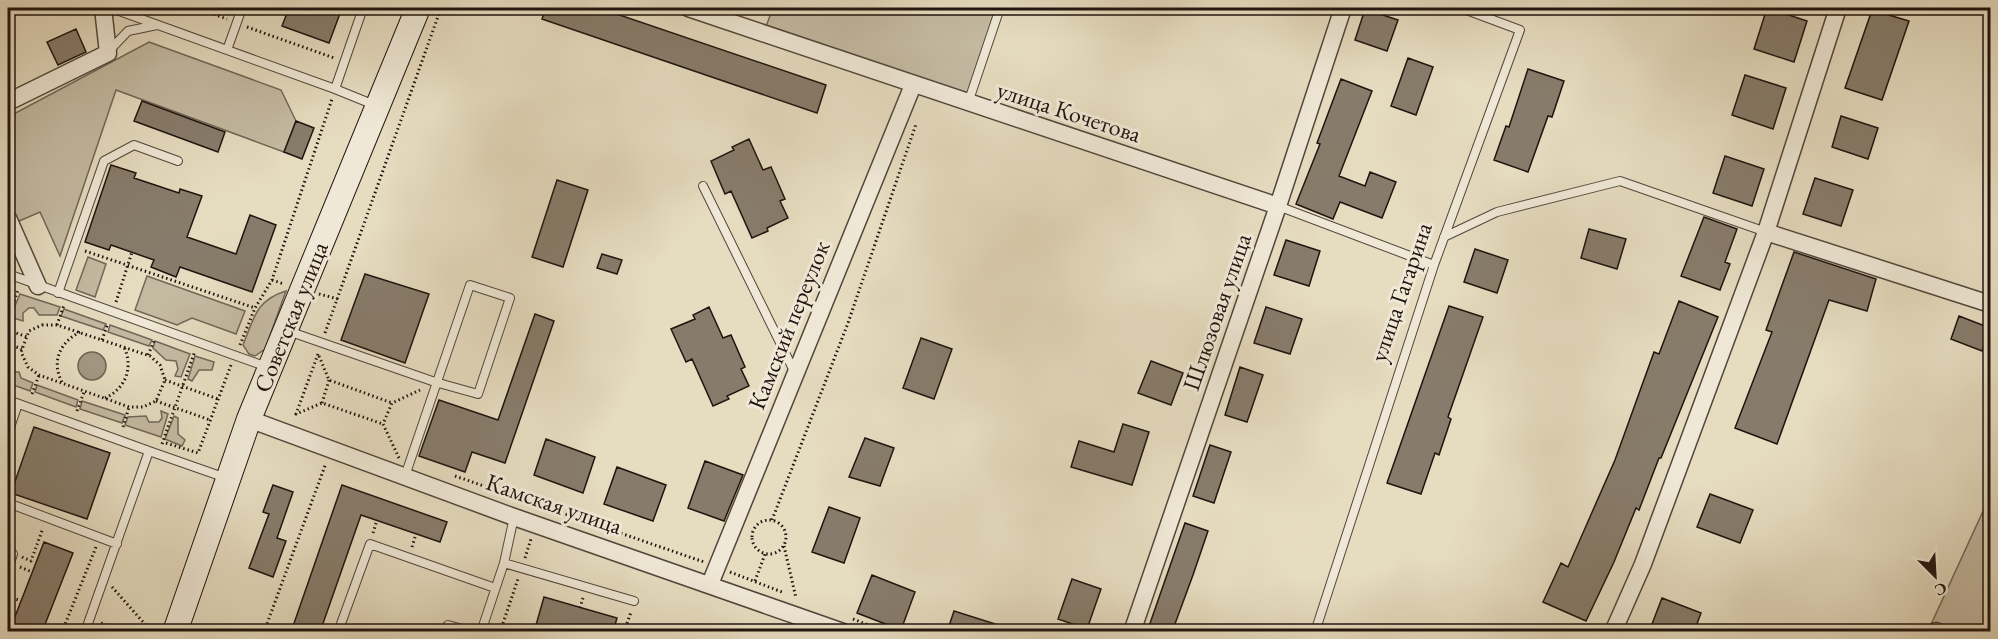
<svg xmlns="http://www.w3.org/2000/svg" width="1998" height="639" viewBox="0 0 1998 639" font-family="'EB Garamond',serif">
<rect width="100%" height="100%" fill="#e6dcc0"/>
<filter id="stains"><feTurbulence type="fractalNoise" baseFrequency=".00333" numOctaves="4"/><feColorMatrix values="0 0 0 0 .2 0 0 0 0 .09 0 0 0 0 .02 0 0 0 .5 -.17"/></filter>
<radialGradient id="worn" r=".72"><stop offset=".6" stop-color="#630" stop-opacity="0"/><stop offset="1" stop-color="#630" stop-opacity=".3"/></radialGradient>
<path fill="#c4baa2" stroke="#726758" stroke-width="1.5" d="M773,8h224l-31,90 -201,-69z
M149,42l132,48 15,31 -12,31 -168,-62 -56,166 -20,-44 -23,10 -9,-21v-84z
M88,257l18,7 -11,33 -19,-7z
M147,276l98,35 -9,23 -44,-16 -15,7 -42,-15z
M286,291l-21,58 -10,7 -6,-2 -6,-9c11,-27 13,-45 43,-54z
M20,294l40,13 -3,8h-18l-5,-7h-5l-6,5v8l-13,-4z
M64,309l42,15 -3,6 -42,-14z
M110,325l42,15 -3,6 -41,-14z
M155,341l35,13 -9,23 -6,-1 3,-7 -2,-8 -10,-1 -13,-12z
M8,356l5,2 -4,7 1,7h9l2,6 12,5 -3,8 -22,-8z
M195,356l19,6 -2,8h-13l-7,11 -4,-2z
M37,385l41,15 -2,7 -41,-15z
M82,401l43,14 -3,8 -42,-14z
M161,411l7,3 -7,23 -36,-12 3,-8 18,-1 3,6h10l3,-4z
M174,416l4,2v16l7,6 -3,6 -17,-7z
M1990,496v135h-62z"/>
<path fill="#a39884" stroke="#6f6355" stroke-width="1.5" d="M78 366a14 14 0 1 1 28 0a14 14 0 1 1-28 0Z"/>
<path fill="#877c6b" stroke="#20140f" stroke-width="1.5" d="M289,8h53l-13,35 -47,-17z
M546,8h53l227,77 -9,28 -275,-94z
M1767,8l40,13 -13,41 -40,-13z
M1365,9l33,11 -11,31 -32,-11z
M1872,10l37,11 -27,79 -37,-12z
M76,29l10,23 -28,13 -11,-23z
M1408,58l25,9 -17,48 -25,-9z
M1528,69l36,12 -12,36 -4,-1 -20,56 -34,-12 12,-34 3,1z
M1745,75l41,13 -13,41 -41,-14z
M1341,79l31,12 -33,85 26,10 5,-14 26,10 -14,36 -42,-16 -7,17 -37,-15 24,-60 -3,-1z
M142,101l83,31 -7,20 -84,-31z
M1841,116l37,12 -10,31 -36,-12z
M296,121l18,7 -12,31 -18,-7z
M749,139l14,31 8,-3 14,32 -5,2 8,17 -21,10 1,3 -16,7 -21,-47 -6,3 -14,-33 23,-11 -2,-3z
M1725,156l39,13 -12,37 -39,-13z
M111,165l25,8 -2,5 45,15 1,-4 22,7 -15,41 49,17 14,-39 26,10 -24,67 -72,-25 -4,10 -25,-10 3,-7 -43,-15 -2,5 -24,-8z
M1815,178l38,12 -12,36 -38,-12z
M557,180l31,10 -25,77 -31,-10z
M1704,217l33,12 -12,33 5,2 -10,26 -39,-14z
M1589,229l37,10 -9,30 -36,-11z
M1286,240l34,11 -11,35 -35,-11z
M1475,249l33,11 -11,33 -33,-11z
M1794,252l82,27 -9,32 -38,-11 -52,144 -42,-16 37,-96 -6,-2z
M602,254l20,6 -5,14 -20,-6z
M365,274l64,20 -24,69 -64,-23z
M1679,301l39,16 -57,141h-2l-20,52 -3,-2 -22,54 -28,59 -43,-19 18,-39 7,4 47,-107 39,-108 5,2z
M1449,306l34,11 -35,100 3,2 -12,36 -4,-2 -14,41 -34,-11z
M709,307l14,31 8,-3 14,32 -4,2 8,17 -22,10 2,3 -16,7 -21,-47 -6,3 -15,-33 24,-10 -2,-4z
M1266,307l36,12 -12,35 -36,-11z
M535,314l19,7 -49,142 -33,-11 -7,20 -46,-16 20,-56 59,20z
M1959,316l31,12 -8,23 -31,-12z
M921,338l31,11 -18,50 -31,-11z
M1151,361l32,12 -12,32 -33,-12z
M1240,367l23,8 -16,47 -22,-7z
M1123,424l26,8 -17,53 -61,-18 8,-26 35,11z
M34,427l76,26 -23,66 -76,-26z
M865,438l29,10 -14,38 -31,-9z
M546,439l49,18 -12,36 -49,-18z
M1210,445l21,7 -17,51 -21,-7z
M705,461l38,14 -19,46 -36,-13z
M617,467l49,18 -13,36 -49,-17z
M273,485l20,7 -16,46 9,3 -13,36 -24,-9 20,-54 -6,-2z
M342,485l105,37 -7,20 -79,-27 -41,117h-29z
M1710,494l43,16 -13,33 -43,-16z
M829,507l31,11 -16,45 -32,-11z
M1185,523l23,8 -15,44 -21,57h-25z
M44,542l29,11 -31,79h-33z
M872,575l43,17 -14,38 -44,-17z
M1072,579l29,10 -14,40 -29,-10z
M544,597l73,21 -4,14h-79z
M1662,598l39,15 -7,19h-45z
M954,611l57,18 -1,3h-63z"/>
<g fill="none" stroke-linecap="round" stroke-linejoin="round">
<g stroke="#52463b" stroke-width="10">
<path id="service" d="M111,8l224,81
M363,8l-28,81 42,17
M227,50l15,-42
M108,52l20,-21 29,-6
M968,103l32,-95
M703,186l92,187
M1278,206l156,59
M1444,237l53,-25 123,-31 146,51
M8,274l259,93
M58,293l46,-132 30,-16 44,16
M288,331l147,51 43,12 32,-96 -40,-13 -65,191
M8,400l141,51
M8,433l10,-29
M8,503l109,41
M504,563l130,38
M8,568l5,-14
M85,632l64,-181 77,27
M338,632l32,-88 125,44
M442,632l6,-7 26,7
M481,632l23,-69 10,-46
M1315,632l119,-367 86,-235 -59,-22"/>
</g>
<g stroke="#52463b" stroke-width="19">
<path id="minor" d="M688,8l590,198
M8,102l100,-49 -5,-45
M8,218l30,68
M1766,232l224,72
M249,419l265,98 329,115
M710,584l203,-499
M1132,632l146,-426 65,-198
M1613,632l30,-68 123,-332 72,-224
M1936,632v-1"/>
</g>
<g stroke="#20140f" stroke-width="26">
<path id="secondary" d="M175,632l74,-213 169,-411"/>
</g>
<path stroke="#20140f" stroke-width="3" stroke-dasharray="1.5 3" stroke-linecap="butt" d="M197,8l30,11
M247,27l87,31
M85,251l170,57
M272,280l12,4
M319,294l19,5
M116,302l16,-50
M8,318l10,-28
M42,325h15l93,31 10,9 5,15 -9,21 -13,6h-14l-90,-32 -11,-8 -7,-15 8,-21z
M57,325l7,-20
M8,330l19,7
M325,333l116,-325
M102,340l6,-17
M8,344l14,5
M240,345l15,-37 17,-28 60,-181
M318,354l-22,60 26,-11 61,21
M148,355l7,-16
M319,356l10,24 63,23
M165,380l53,19
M62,382c-11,-20 -2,-40 18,-50
M32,394l7,-19
M105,398c20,-9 29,-30 19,-51
M156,401l54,19
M322,403l7,-23
M77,411l7,-19
M123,427l6,-20
M166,443l32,10 33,-88
M162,444l33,-93
M399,458l-16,-34 9,-21 28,-13
M455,476l249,86
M752 537a17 17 0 1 1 34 0a17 17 0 1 1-34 0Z
M772,520l76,-197 68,-199
M373,533l4,-13
M784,546l12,52
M412,547l4,-13
M22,557l9,4 12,-33
M525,558l6,-19
M20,567l12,5
M730,572l52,20
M755,581l10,-27
M112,587l40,45
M8,596l13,5
M580,608l3,-10
M853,619l33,13
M101,623l24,9
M62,632l34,-85
M264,632l62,-169
M500,632l18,-53
M624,632l7,-20"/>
<use href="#service" stroke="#efe8d6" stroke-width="8"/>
<use href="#minor" stroke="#efe8d6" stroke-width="16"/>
<use href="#secondary" stroke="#efe8d6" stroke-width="24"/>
</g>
<g text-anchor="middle" stroke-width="6" stroke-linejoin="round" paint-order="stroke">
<g font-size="24" fill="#20140f" stroke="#efe8d6">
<text transform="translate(1069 112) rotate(18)" y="8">улица Кочетова</text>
<text transform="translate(1401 292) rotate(-71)" y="8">улица Гагарина</text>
<text transform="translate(1217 312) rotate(-71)" y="8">Шлюзовая улица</text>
<text transform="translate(291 317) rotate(-68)" y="8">Советская улица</text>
<text transform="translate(789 325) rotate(-68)" y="8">Камский переулок</text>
<text transform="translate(554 504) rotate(19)" y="8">Камская улица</text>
</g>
</g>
<rect width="1998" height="639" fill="none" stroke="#e6dcc0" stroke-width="30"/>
<rect x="9" y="9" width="1980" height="621" fill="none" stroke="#20140f" stroke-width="3"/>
<rect x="15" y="15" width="1968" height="609" fill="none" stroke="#20140f" stroke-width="1.5"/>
<g transform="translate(1935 576) rotate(156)" stroke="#efe8d6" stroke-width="4.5" paint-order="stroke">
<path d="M0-4.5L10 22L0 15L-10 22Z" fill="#20140f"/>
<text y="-9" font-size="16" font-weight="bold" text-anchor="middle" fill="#20140f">С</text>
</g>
<rect width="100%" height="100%" filter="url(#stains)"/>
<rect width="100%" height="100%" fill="url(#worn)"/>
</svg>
